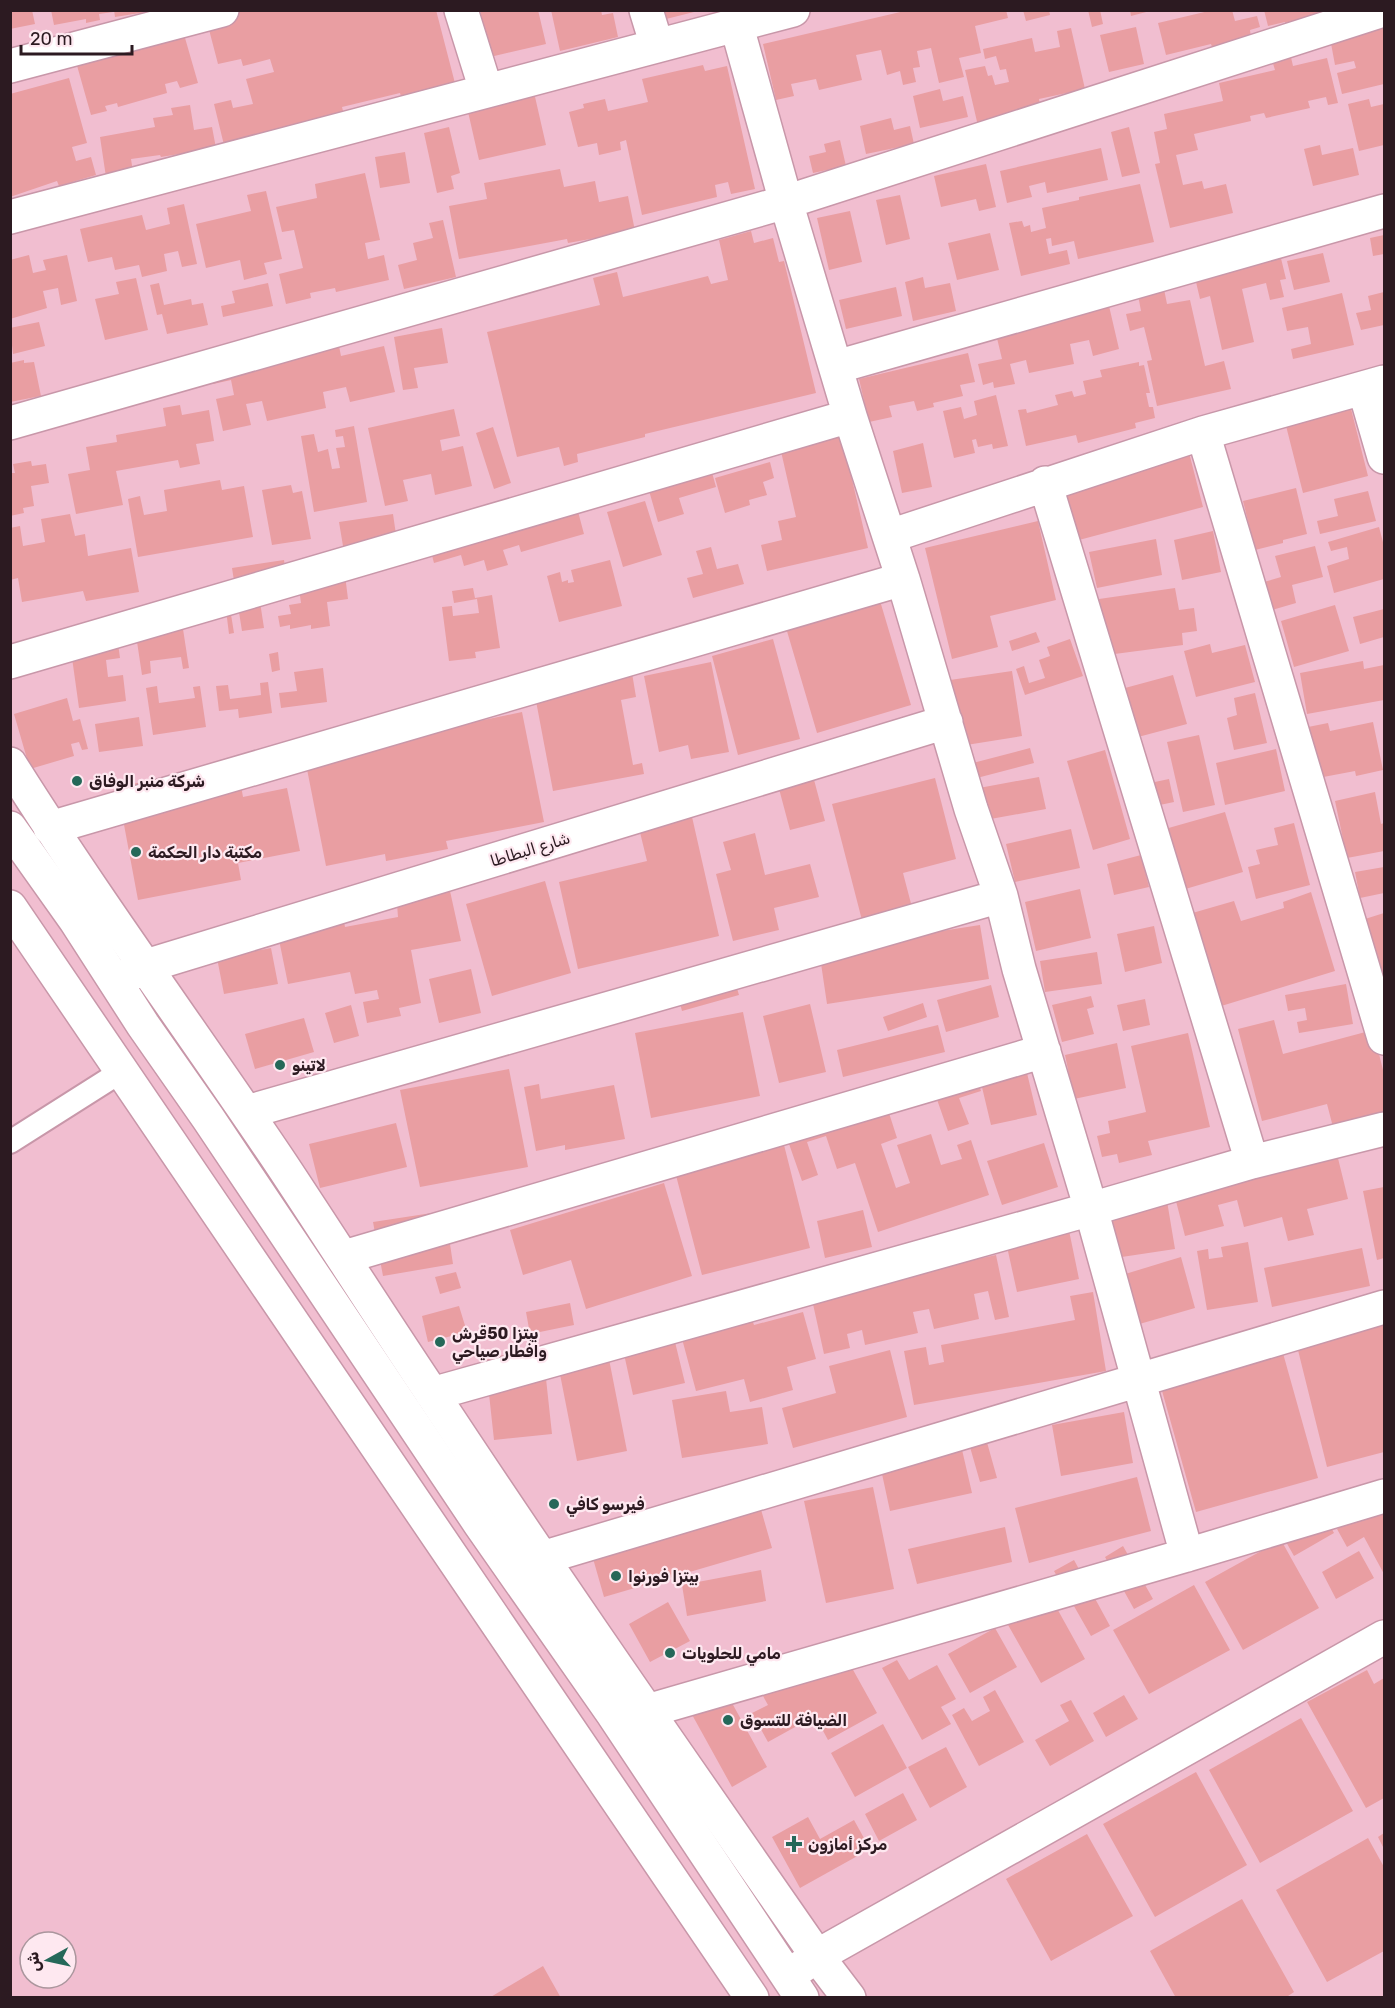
<svg xmlns="http://www.w3.org/2000/svg" width="1395" height="2008" viewBox="0 0 1395 2008" font-family="Rubik,'Noto Naskh Arabic',sans-serif">
<rect width="100%" height="100%" fill="#f1bed0"/>
<path fill="#e99ea2" d="M10,10h22l3,14 -25,5z
M51,10h62v2l-14,2 1,6 -14,3v-4l-32,6z
M114,10h32v2l-31,5z
M237,10h199l20,77 -54,13 -2,-7 -58,14 2,8 -120,30 -10,-41 17,-4 2,8 20,-4 -7,-25 28,-7 -4,-13 -27,7 -2,-7 -23,5 -12,-46z
M480,10h58l8,34 -56,13z
M551,10h50l1,5 11,-2 5,24 -58,14z
M664,10h34v1l-32,8z
M909,10h97l2,8 -33,8 6,27 -22,5 5,19 -25,6 -8,-35 -14,3 3,16 -7,1 3,14 -13,3 -3,-14 -13,4 -6,-25 -25,5 6,25 -43,10 -3,-11 -25,5 3,12 -18,4 -13,-56z
M1023,10h26l1,5 -24,6z
M1088,10h12l3,14 -11,3z
M1130,10h20v1l-19,5z
M1213,10h19l3,11 22,-5 3,11 -10,3 1,8 -39,9 -1,-3 -45,11 -8,-32z
M1264,10h69l-46,18 -2,-6 -17,4z
M181,24l17,59 -18,5 -3,-7 -12,3 2,9 -49,14 -1,-4 -12,3 2,5 -16,4 -17,-60z
M1384,25v59l-42,10 -5,-21 19,-5 -2,-7 -19,4 -5,-27z
M1136,27l8,37 -35,8 -9,-37z
M1071,28l14,61 -46,10 1,6 -62,21 -13,-56 20,-4 3,10 4,-1 3,10 14,-3 -3,-13 -6,1 -4,-14 -11,3 -2,-10 49,-11 3,14 25,-5 -3,-16z
M1290,53l3,13 34,-8 11,45 -10,2 -2,-8 -18,4 2,7 -44,10 -2,-5 -14,3 1,5 -57,13 4,16 -22,5 7,30 19,-4 2,8 22,-5 7,29 -63,15 -15,-64 5,-1 -6,-31 13,-3 -3,-15 59,-13 -4,-18 56,-13 -4,-13z
M703,65l2,6 22,-5 28,123 -24,5 -3,-12 -13,3 2,12 -75,18 -16,-75 -6,2 1,8 -22,5 -2,-12 -19,4 -9,-35 15,-4 -1,-4 22,-5 3,12 40,-9 -6,-23z
M69,78l18,65 -15,4 4,14 15,-4 5,18 -37,11 -2,-5 -47,16v-103z
M533,88l13,57 -67,15 -13,-57z
M940,89l3,12 20,-5 5,21 -48,11 -7,-32z
M1369,99l2,8 13,-3v41l-25,6 -11,-47z
M190,105l4,25 18,-3 4,21 -55,9 -1,-2 -29,4 2,13 -27,5 -6,-40 55,-10 -2,-9 20,-3 -2,-7z
M891,118l3,12 16,-4 4,18 -48,10 -6,-28z
M449,127l11,46 -9,3 3,13 -17,4 -13,-60z
M1129,127l11,46 -18,4 -11,-45z
M840,140l6,26 -33,7 -4,-17 17,-4 -2,-8z
M1320,145l2,10 31,-7 6,27 -46,11 -9,-37z
M1101,148l7,32 -61,13 -2,-11 -16,4 3,11 -25,6 -7,-32z
M405,152l5,31 -30,5 -5,-31z
M986,164l10,43 -17,4 -3,-12 -35,8 -7,-31z
M560,169l4,18 31,-6 4,21 29,-6 7,35 -67,12 -1,-4 -108,20 -10,-53 38,-7 -3,-16z
M365,173l15,67 -15,3 3,16 16,-4 5,25 -53,12 -1,-4 -25,5 1,5 -25,6 -7,-30 24,-6 -9,-38 -12,2 -6,-25 41,-9 -2,-14z
M1140,184l14,58 -76,17 -4,-18 -22,5 -1,-8 -5,1 3,15 18,-4 3,14 -49,12 -12,-53 13,-2 2,6 6,-2 1,7 15,-4 -4,-20 37,-8v-3z
M266,191l16,68 -18,4 3,11 -23,6 -4,-20 -34,8 -10,-44 55,-13 -4,-16z
M900,195l10,44 -24,6 -10,-45z
M184,204l13,60 -15,3 -4,-16 -14,3 3,17 -25,6 -3,-12 -24,5 -3,-13 -24,5 -8,-33 62,-14 4,15 24,-6 -3,-16z
M850,211l12,51 -33,8 -12,-52z
M443,220l13,57 -52,12 -6,-24 19,-5 -4,-17 20,-5 -4,-15z
M751,231l3,12 19,-5 6,24 5,-1 32,132 -171,41v3l-68,17 1,8 -14,4 -5,-19 -42,10 -30,-125 113,-27 -7,-27 24,-6 6,25 85,-21 3,8 17,-4 -9,-40z
M990,233l9,37 -42,10 -9,-37z
M1384,235v19l-11,2 -3,-18z
M1279,250l7,29 -6,1 4,17 -14,3 -4,-17 -24,6 12,53 -32,8 -12,-54 -10,3 -4,-17 21,-6 -5,-20z
M1323,253l7,29 -36,8 -7,-29z
M29,255l4,18 13,-3 -3,-10 24,-5 10,46 -16,4 -3,-17 -15,3 4,17 -37,11v-59z
M923,277l2,11 25,-5 6,28 -43,10 -8,-39z
M136,278l12,52 -43,10 -10,-41 24,-5 -3,-12z
M159,283l5,22 27,-6 1,6 11,-2 5,22 -41,9 -5,-20 -5,1 -7,-30z
M268,283l5,23 -50,11 -2,-11 14,-3 -3,-12z
M896,287l6,29 -56,13 -7,-29z
M1164,289l3,15 23,-4 15,66 19,-5 7,28 -74,17 -10,-45 5,-1 -8,-33 -14,4 -4,-17 15,-3 -3,-16z
M1384,292v33l-23,5 -5,-17 15,-3 -3,-14z
M1106,293l13,56 -26,7 -4,-16 -19,4 4,20 -45,9 -3,-13 -16,4 5,20 -21,4 -1,-6 -10,3 -5,-21 24,-5 -6,-25z
M1342,293l12,52 -61,14 -2,-10 20,-5 -3,-17 -21,4 -5,-23z
M39,322l6,24 -32,8 -3,-26z
M442,328l6,35 -34,5 4,20 -15,2 -9,-53z
M337,336l4,20 43,-10 11,46 -45,10 -4,-15 -23,5 3,16 -59,13 -5,-20 -16,3 5,21 -28,6 -7,-32 18,-4 -3,-15 -18,4 -6,-25z
M968,353l7,29 -15,3 3,11 -30,7 1,4 -17,4 -3,-10 -25,5 3,11 -23,5 -10,-43z
M24,360v3l10,-1 7,34 -31,6v-39z
M1139,362v4l5,-1 6,28h-4l3,14h4l2,11 -20,5 1,5 -58,15 -2,-8 -50,11 -8,-36 8,-1 1,4 31,-8 -3,-10 17,-4 2,6 12,-3 -3,-13 19,-4 -2,-7z
M996,395l12,51 -15,3 -1,-5 -14,3 -2,-8 -4,1 3,13 -21,5 -11,-47 18,-4 3,12 13,-4 -3,-14z
M1348,397l20,79 -65,17 -20,-79z
M180,405l2,10 27,-5 5,31 -18,3 4,20 -20,4 -2,-8 -62,11 7,34 -47,9 -8,-40 22,-4 -4,-23 31,-5 -1,-7 50,-9 -3,-18z
M454,409l6,27 -20,4 2,11 21,-5 9,40 -37,9 -4,-21 -28,6 5,21 -23,5 -17,-78z
M354,426l13,76 -53,10 -13,-76 13,-2 4,18 10,-3 4,20 8,-1 -4,-20 9,-1 -2,-11 -7,1 -1,-7z
M493,427l18,56 -17,6 -18,-56z
M841,432l27,116 -101,23 -6,-26 21,-5 -4,-19 18,-4 -16,-70z
M1185,437l18,70 -124,33 -13,-46 47,-13 -6,-23z
M923,443l9,44 -30,6 -9,-42z
M705,447l11,40 -37,11 5,16 -26,8 -16,-56z
M31,461l1,5 14,-2 3,19 -18,3 3,20 -11,2 1,5 -14,3v-43h5l-2,-9z
M770,462l4,16 -11,4 4,13 -18,5 1,5 -25,8 -10,-35z
M220,480l2,10 22,-4 9,51 -115,20 -10,-58 12,-3 4,19 23,-4 -3,-21z
M291,485l2,8 9,-2 9,48 -39,6 -10,-55z
M1296,488l11,46 -24,6v3l-28,7 -12,-49z
M1368,491l8,30 -56,13 -3,-13 21,-5 -4,-17z
M645,501l17,54 -39,12 -16,-55z
M576,504l8,30 -63,18 -2,-7 -16,5 5,15 -21,6 -3,-11 -20,6 -3,-11 -27,8 -9,-34z
M70,514l5,22 10,-2 3,22 43,-8 8,44 -53,9 -3,-10 -61,11 -4,-24 -8,2v-52l10,-2 3,20 22,-4 -4,-23z
M393,514l7,48 -53,8 -8,-48z
M1038,521l18,79 -66,16 8,31 -46,12 -27,-111z
M1379,527l5,19v33l-50,14 -7,-27 22,-7 -2,-12 -16,4 -3,-9z
M1213,531l8,41 -39,8 -8,-40z
M1156,539l6,36 -65,13 -8,-36z
M1315,546l8,31 -31,8 4,18 -24,7 -8,-28 17,-5 -6,-21z
M711,547l6,22 21,-5 6,20 -51,14 -6,-20 16,-4 -7,-23z
M284,560l4,28 -28,14 4,26 -22,3 -10,-63z
M610,560l12,46 -63,16 -12,-46 13,-4 2,10 6,-2v3l6,-1 -3,-12z
M344,567l4,32 -21,3 3,24 -19,3v-4l-21,4v-4l-10,2 -2,-11 13,-2 -2,-9 12,-2 -4,-29z
M875,584l36,121 -94,28 -38,-129z
M473,588l2,10 17,-3 8,53 -25,4 1,6 -27,3 -7,-54 10,-1 1,10 26,-3 -2,-14 -23,4 -2,-12z
M1175,588l4,22 15,-2 3,23 -15,2 1,12 -76,10 -8,-56z
M225,602h4l5,31 -5,1z
M1335,605l14,46 -55,16 -13,-46z
M1384,609v28l-24,7 -7,-27z
M115,622l5,36 -14,2 2,17 15,-2 3,26 -47,7 -11,-79z
M183,629l6,39 -6,1 -2,-12 -31,4 1,12 -9,2 -6,-40z
M1036,632l4,10 -28,9 -3,-10z
M773,639l27,100 -62,16 -26,-99z
M1070,639l13,37 -58,19 -9,-26 8,-3 5,17 16,-5 -6,-18 11,-4 -3,-9z
M1210,644l2,9 33,-8 10,37 -59,15 -12,-46z
M278,652l2,18 -8,2 -3,-18z
M1363,661l1,8 20,-4v35l-77,14 -7,-41z
M711,662l18,90 -38,7 -3,-14 -29,7 -15,-76z
M631,667l5,30 -15,3 12,65 9,-2 2,11 -91,17 -20,-106z
M323,668l4,34 -46,6 -2,-15 18,-2 -3,-19z
M1012,671l10,65 -62,10 -10,-66z
M1173,675l14,49 -49,13 -13,-49z
M268,682l4,31 -33,5 -1,-9 -19,2 -3,-25 12,-1 2,14 31,-4 -1,-12z
M157,686l2,17 36,-5 -2,-11 7,-1 6,41 -53,8 -7,-47z
M1255,693l12,50 -33,7 -7,-32 10,-3 -3,-17z
M67,698l6,23 7,-2 8,30 -6,1 -3,-8 -8,2 3,12 -44,13 -16,-55z
M470,699l4,23 48,-10 22,110 -98,19 2,8 -62,12 -1,-7 -59,12 -20,-102z
M139,717l4,29 -44,6 -4,-28z
M1373,722l10,48 -27,6 -1,-5 -37,7 -10,-51 20,-4 2,8z
M1199,735l16,70 -32,7 -16,-70z
M1030,748l4,15 -61,16 -4,-15z
M1276,749l9,42 -60,14 -9,-42z
M1105,750l25,89 -37,11 -26,-89z
M237,763l6,34 44,-9 13,63 -62,12 3,17 -103,20 -21,-113z
M813,776l12,45 -35,9 -12,-45z
M1039,777l7,32 -61,11 -6,-32z
M935,778l21,81 -53,14 11,42 -50,13 -32,-124z
M1169,779l5,23 -19,4 -5,-23z
M1375,792l6,32 3,-1v28l-37,7 -12,-57z
M690,808l29,128 -141,33 -19,-87 88,-21 -10,-41z
M1225,812l18,60 -61,18 -17,-61z
M1294,823l16,62 -54,14 -8,-32 12,-3 -4,-14 22,-5 -4,-17z
M1071,829l9,39 -65,14 -9,-38z
M755,833l10,42 45,-11 9,33 -45,11 5,22 -46,11 -17,-67 15,-4 -8,-28z
M1141,855l8,32 -35,8 -7,-31z
M1384,867v26l-24,5 -5,-26z
M545,881l26,92 -79,23 -26,-92z
M1080,889l11,49 -55,13 -11,-49z
M450,891l11,50 -50,9 10,53 -22,5 2,8 -34,7 -4,-21 16,-3 -2,-9 -22,4 -5,-22 -62,12 -11,-54 66,-13 2,10 53,-10 -1,-13z
M1311,892l24,79 -117,36 -29,-93 45,-13 7,20 43,-13 -1,-6z
M1384,913v72l-19,-66z
M980,925l9,54 -162,25 -8,-54z
M1154,926l8,37 -37,9 -8,-38z
M271,948l7,36 -54,10 -7,-36z
M1097,952l5,32 -57,8 -5,-31z
M730,965l9,30 -57,16 -8,-30z
M471,969l10,44 -42,10 -10,-44z
M1346,984l7,40 -54,9 -2,-11 10,-2 -2,-12 -17,3 -3,-16z
M991,985l8,32 -53,15 -9,-32z
M1091,996l3,11 -7,2 7,25 -32,8 -10,-37z
M1145,999l5,26 -27,6 -6,-26z
M923,1003l4,14 -39,14 -5,-14z
M810,1004l16,68 -47,11 -16,-67z
M351,1005l8,31 -25,7 -9,-30z
M743,1012l17,84 -109,22 -16,-85z
M304,1018l10,34 -59,17 -10,-35z
M1274,1020l9,34 90,-24 11,44v65l-45,11 -12,-46 -65,17 -24,-92z
M938,1025l7,27 -102,25 -6,-27z
M1188,1033l22,94 -62,14 4,14 -33,8 -2,-9 -15,3 -5,-21 13,-3 -2,-12 38,-9 -15,-66z
M1117,1043l9,45 -52,11 -9,-44z
M509,1069l19,98 -108,20 -20,-97z
M975,1073l6,18 -22,7 10,26 -21,7 -15,-43z
M1027,1073l10,42 -46,10 -10,-42z
M539,1084l2,15 73,-14 11,54 -60,11v-5l-29,6 -12,-64z
M881,1088l16,50 -16,6 15,44 14,-5 -13,-38 34,-11 10,31 21,-6 -5,-14 14,-5 18,55 -111,37 -23,-69 -18,6 -11,-33 -19,6 11,33 -16,6 -21,-60z
M396,1123l11,44 -87,21 -11,-44z
M782,1137l28,111 -108,27 -29,-111z
M1044,1143l14,44 -56,18 -15,-44z
M1335,1146l13,53 -41,10 7,26 -26,6 -6,-24 -38,10 -7,-27 -19,5 6,21 -39,10 -16,-62z
M664,1183l28,93 -106,33 -15,-49 -48,15 -13,-45z
M1384,1187v71l-7,2 -14,-69z
M1166,1195l9,54 -60,9 -8,-54z
M863,1210l9,37 -47,11 -8,-37z
M445,1211l8,53 -70,12 -10,-54z
M1065,1211l14,68 -62,13 -15,-68z
M1248,1242l10,60 -51,8 -10,-59 11,-2 1,10 14,-2 -2,-10z
M1362,1248l8,38 -98,21 -8,-39z
M996,1255l13,62 -14,3 -7,-29 -14,3 5,25 -45,10 -5,-20 -16,3 5,21 -53,12 -3,-15 -15,4 3,14 -26,6 -13,-59z
M1181,1257l14,51 -59,17 -14,-50z
M456,1272l5,16 -21,6 -5,-17z
M1093,1292l13,79 -192,34 -10,-54 22,-4 3,18 15,-3 -3,-17 134,-25 -5,-24z
M570,1303l4,22 -44,9 -4,-22z
M459,1306l8,26 -39,10 -6,-26z
M1384,1308v144l-57,15 -35,-141z
M803,1312l13,47 -29,8 6,23 -43,12 -6,-23 -48,12 -15,-56 70,-18 3,8z
M1279,1339l39,139 -122,34 -39,-139z
M675,1342l10,41 -52,12 -9,-41z
M890,1350l17,67 -114,31 -11,-40 54,-15 -7,-27z
M543,1351l9,83 -58,6 -9,-83z
M608,1354l19,97 -50,10 -19,-97z
M726,1391l4,21 32,-5 6,37 -86,14 -10,-58z
M1124,1412l9,51 -72,13 -9,-51z
M981,1421l16,57 -17,4 -16,-56z
M960,1441l12,52 -82,18 -11,-51z
M1137,1477l14,54 -122,32 -14,-55z
M873,1487l21,102 -68,14 -22,-102z
M756,1492l16,56 -168,49 -16,-56z
M1384,1502v72l-20,-37 -17,10 -10,-18z
M1318,1503l16,30 -40,23 -17,-30z
M1005,1527l7,35 -95,22 -9,-35z
M1281,1540l38,68 -76,42 -38,-68z
M1123,1546l30,53 -19,10 -29,-52z
M1359,1551l15,27 -38,21 -14,-27z
M1074,1560l36,66 -19,10 -37,-65z
M761,1570l5,31 -79,15 -5,-31z
M1044,1585l41,74 -44,24 -42,-74z
M1194,1585l36,65 -81,44 -36,-64z
M668,1602l22,39 -40,21 -21,-38z
M995,1628l22,39 -47,26 -22,-39z
M847,1659l30,54 -49,27 -13,-24 -47,26 -16,-29 16,-8 -10,-18z
M897,1660l12,20 28,-15 19,34 -15,8 10,17 -29,16 -40,-72z
M1367,1670l7,14 10,-6v120l-18,10 -59,-106z
M995,1690l29,52 -45,24 -27,-51 12,-7 8,13 18,-10 -7,-14z
M726,1692l41,75 -35,20 -42,-76z
M1124,1695l14,24 -32,18 -13,-24z
M1071,1700l23,41 -44,25 -15,-26 34,-19 -9,-16z
M1301,1718l52,93 -93,52 -51,-93z
M883,1724l24,44 -52,29 -24,-44z
M946,1747l21,40 -37,21 -22,-41z
M1196,1772l51,93 -92,52 -52,-93z
M903,1793l14,27 -38,21 -14,-27z
M808,1817l12,22 34,-19 16,29 -70,39 -28,-51z
M1384,1833v16l-6,-12z
M1087,1834l46,82 -82,45 -45,-82z
M1368,1838l16,29v84l-57,31 -51,-92z
M1242,1899l52,93 -9,6h-109l-26,-47z
M543,1966l18,32h-72z"/>
<g fill="none" stroke-linecap="round" stroke-linejoin="round">
<g stroke="#c897a9" stroke-width="26">
<path id="lane" d="M10,1142l112,-71"/>
</g>
<g stroke="#c897a9" stroke-width="36">
<path id="street" d="M461,10l25,80
M646,10l11,36
M737,27l49,175 64,214 53,163 68,230 30,87 18,73 72,240 96,346
M10,66l212,-56
M10,217l783,-207
M836,367l548,-156
M1364,388l20,69
M10,423l776,-221 597,-192
M1203,433l181,605
M1045,483l207,679
M890,536l313,-103 181,-51
M10,662l840,-246
M10,764c86,137 182,267 272,401 51,77 100,154 151,230 125,190 255,375 384,561l32,42
M50,828l853,-249
M129,975l17,-9 800,-244
M247,1112l754,-216
M344,1257l700,-206
M432,1394l659,-185 161,-47 132,-33
M542,1558l842,-251
M647,1711l540,-156 197,-59
M801,1967l16,-11 567,-319"/>
</g>
<g stroke="#c897a9" stroke-width="36">
<path id="primary" d="M10,828l66,93 67,104 65,93 272,406 133,190 189,284
M10,907l742,1091"/>
</g>
<use href="#lane" stroke="#fff" stroke-width="22"/>
<use href="#street" stroke="#fff" stroke-width="33"/>
<use href="#primary" stroke="#fff" stroke-width="33"/>
</g>
<g fill="#256859" stroke="#fee8f0" stroke-width="2">
<circle cx="77" cy="781" r="6"/>
<circle cx="136" cy="852" r="6"/>
<circle cx="280" cy="1065" r="6"/>
<circle cx="440" cy="1342" r="6"/>
<circle cx="554" cy="1504" r="6"/>
<circle cx="616" cy="1576" r="6"/>
<circle cx="670" cy="1653" r="6"/>
<circle cx="728" cy="1720" r="6"/>
<path d="M791 1835h6v6h6v6h-6v6h-6v-6h-6v-6h6z"/>
</g>
<g text-anchor="middle" stroke-width="4.5" stroke-linejoin="round" paint-order="stroke">
<g font-size="16" font-weight="bold" fill="#2c1a21" stroke="#fee8f0" text-anchor="start">
<text x="89" y="787">شركة منبر الوفاق</text>
<text x="148" y="858">مكتبة دار الحكمة</text>
<text x="292" y="1071">لاتينو</text>
<text x="452" y="1339">بيتزا 50قرش<tspan x="452" dy="18">وافطار صياحي</tspan></text>
<text x="566" y="1510">فيرسو كافي</text>
<text x="628" y="1582">بيتزا فورنوا</text>
<text x="682" y="1659">مامي للحلويات</text>
<text x="740" y="1726">الضيافة للتسوق</text>
<text x="808" y="1850">مركز أمازون</text>
</g>
<g font-size="16" fill="#2c1a21" stroke="#fee8f0">
<text transform="translate(530 849) rotate(-17)" y="6">شارع البطاطا</text>
</g>
</g>
<rect width="1395" height="2008" fill="none" stroke="#2c1a21" stroke-width="24"/>
<g transform="translate(48 1960) rotate(262)"><circle r="28" fill="#fee8f0" stroke="#aa969d" stroke-width="1.5"/>
<path d="M0-4.5L10 22L0 15L-10 22Z" fill="#256859"/>
<text y="-9" font-size="16" font-weight="bold" text-anchor="middle" fill="#2c1a21">ش</text>
</g>
<path d="M21 45v9h111v-9" fill="none" stroke="#2c1a21" stroke-width="3"/>
<text x="30" y="45" font-size="18" fill="#2c1a21" stroke="#fee8f0" stroke-width="4.5" paint-order="stroke">20 m</text>
</svg>
